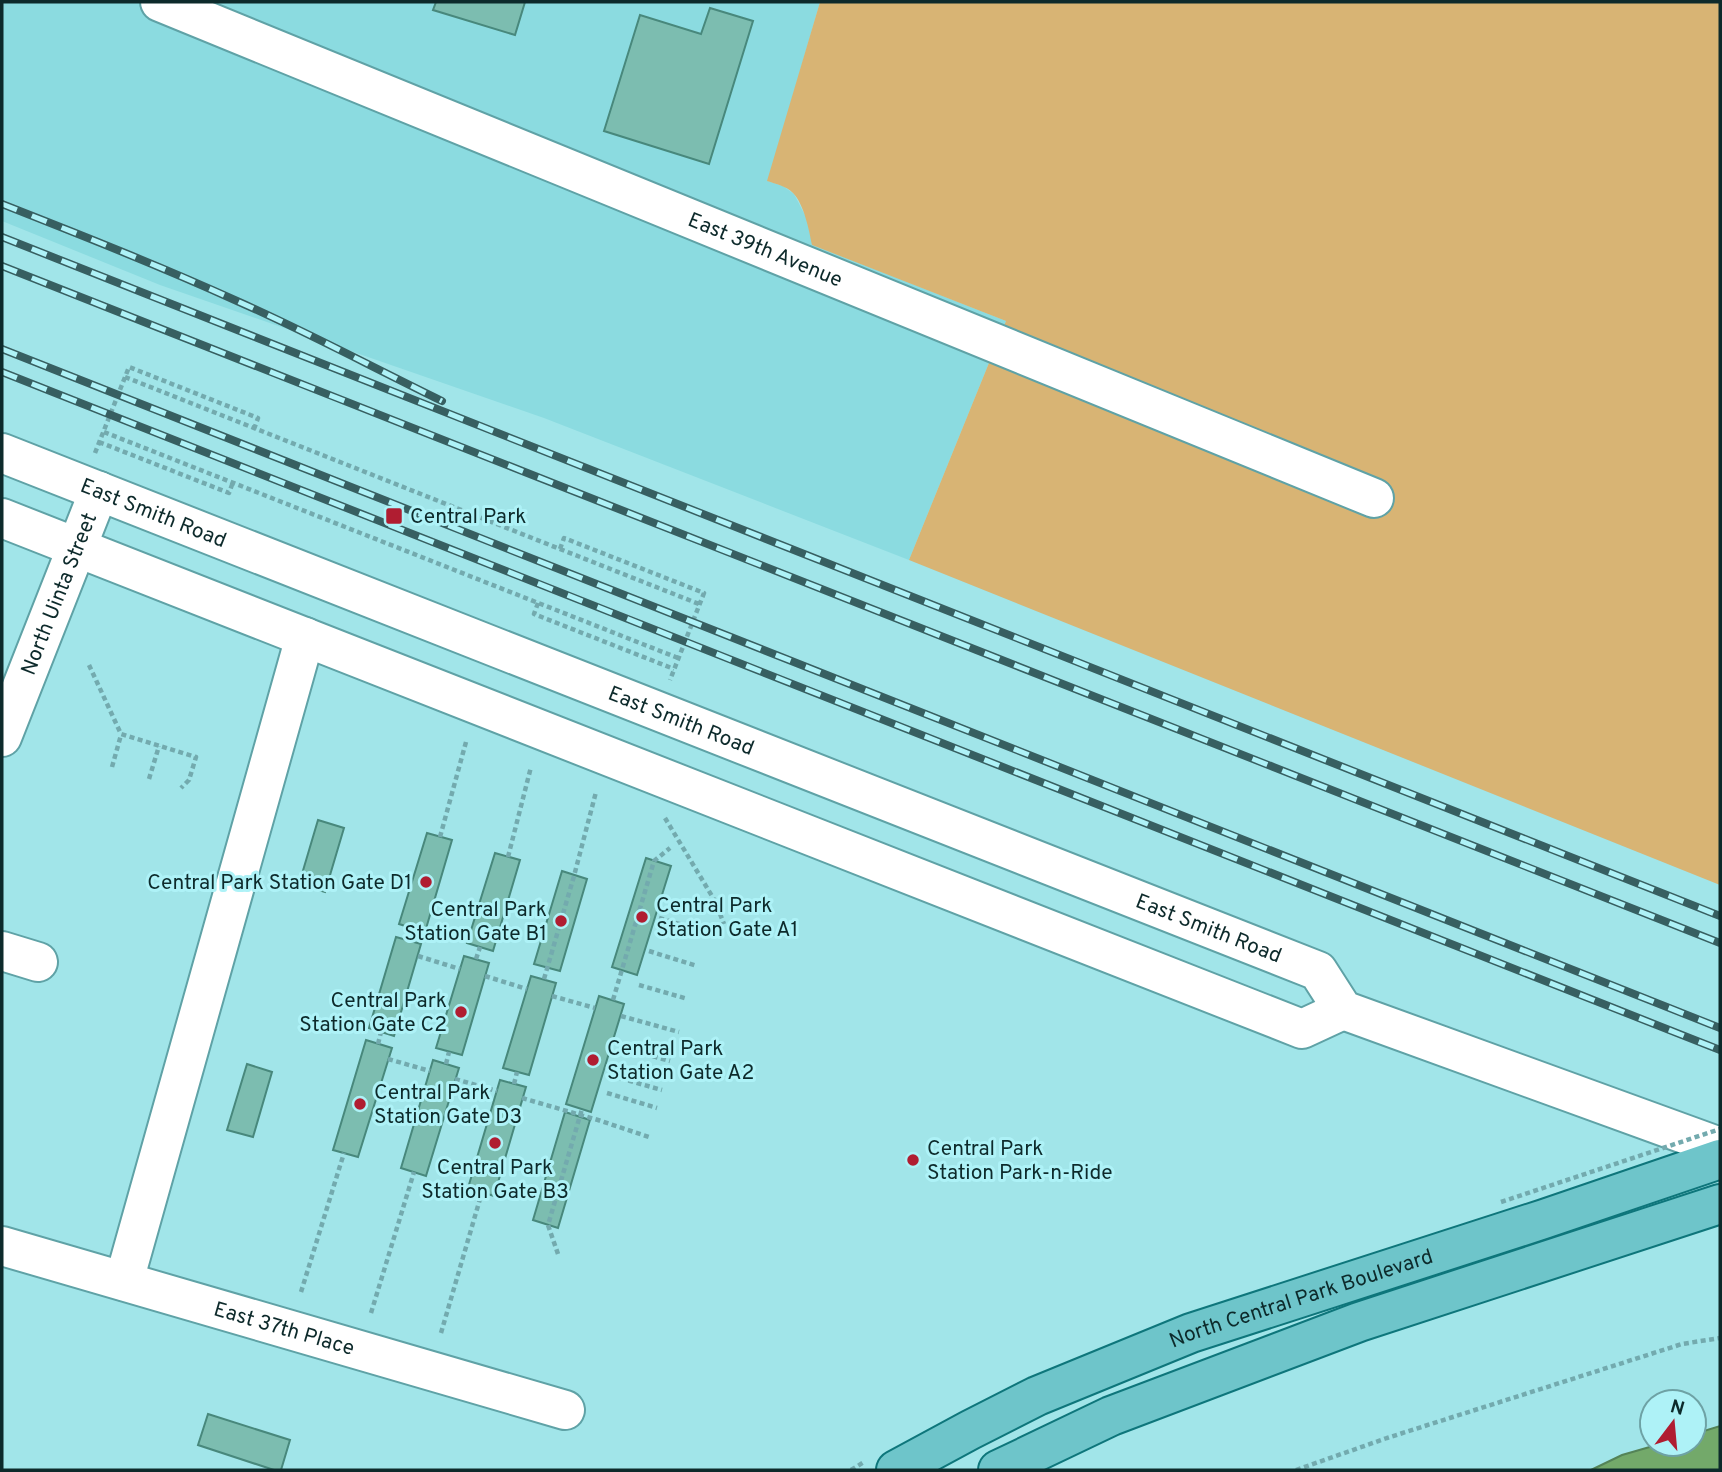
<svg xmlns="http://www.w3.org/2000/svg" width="1722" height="1472" viewBox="0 0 1722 1472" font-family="Overpass,sans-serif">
<rect width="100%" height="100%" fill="#a1e5e9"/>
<path fill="#8bdbe0" d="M2,2h818l-52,179 15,5 11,8 12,23 7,28 193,76 -97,239 -365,-142 -384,-133 -158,-64z"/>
<path fill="#d8b474" d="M820,2h900v883l-811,-325 97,-239 -194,-76c-3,-15 -8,-41 -19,-52 -7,-7 -17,-9 -26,-12z"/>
<path fill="#73a96a" stroke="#548357" stroke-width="2" d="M1720,1426v44h-129l31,-15 38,-11h34v-10z"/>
<path fill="#7cbdb0" stroke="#48887c" stroke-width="2" d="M436,2h89l-10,33 -82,-25z
M710,8l43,13 -44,143 -105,-33 36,-116 61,19z
M318,820l26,8 -19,64 -26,-8z
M427,833l25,7 -27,92 -26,-8z
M495,853l25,7 -27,91 -26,-8z
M646,858l25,8 -34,109 -25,-8z
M562,871l25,8 -27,92 -26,-7z
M396,937l25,7 -27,92 -25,-8z
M464,956l25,7 -27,92 -26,-7z
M531,976l25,7 -27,92 -26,-7z
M599,996l25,8 -33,108 -25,-8z
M366,1040l26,8 -34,109 -25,-7z
M433,1060l26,8 -33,108 -25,-8z
M247,1064l25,8 -19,65 -26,-7z
M500,1080l26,7 -32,109 -26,-8z
M565,1112l25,8 -32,108 -25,-8z
M208,1414l82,26 -9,30h-7l-76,-25z"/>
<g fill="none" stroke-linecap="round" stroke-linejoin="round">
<g stroke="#5fa2a6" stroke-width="42">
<g id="minor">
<path id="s1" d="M160,2l1214,496"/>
<path id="s2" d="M2,453l1316,518 25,39 377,137"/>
<path d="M2,518l1300,511 41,-19"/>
<path id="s3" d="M2,737l97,-246"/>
<path d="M2,951l36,11"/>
<path id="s4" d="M2,1246l563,164"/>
<path d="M124,1281l181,-644"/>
</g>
</g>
<g stroke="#0e767b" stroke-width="42">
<g id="major">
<path id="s5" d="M896,1470l74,-40 67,-34 154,-63 353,-114 176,-60"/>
<path d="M998,1470l113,-54 248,-94 361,-118"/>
</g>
</g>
<path stroke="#73aaae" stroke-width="4.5" stroke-dasharray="5 3.5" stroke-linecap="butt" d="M125,377l574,227
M104,432l574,226
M99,442l130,51 4,-11
M95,453l34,-86 129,51 -4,11
M560,549l4,-11 140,55 -34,87
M538,603l-4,11 140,55
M89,665l32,69 75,23 -7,23 -8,8
M112,767l9,-32
M149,779l10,-33
M665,818l50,83 9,23
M440,837l26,-95
M508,857l23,-90
M659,918l51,15
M408,940l4,-13
M649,951l48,15
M418,956l42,13
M476,959l4,-12
M485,976l42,13
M544,979l30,-103 22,-84
M639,985l49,14
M552,996l43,12
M613,1000l41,-139 16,-13
M621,1016l58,16
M378,1044l3,-12
M620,1047l50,14
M388,1059l42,12
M446,1064l3,-12
M612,1076l50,14
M455,1079l42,12
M514,1084l3,-12
M607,1093l50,15
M522,1098l76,22 51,17
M558,1254l-10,-29 34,-116
M301,1292l43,-139
M371,1313l43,-141
M441,1333l41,-141
M851,1470l13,-8
M1296,1470l91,-32 295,-94 38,-6"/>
<use href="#minor" stroke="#fff" stroke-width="38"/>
<use href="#major" stroke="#6ec5ca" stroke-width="38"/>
<g stroke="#375f61" stroke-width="8">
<path id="rail" d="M2,204c79,31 158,62 235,97 70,31 137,67 205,100
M2,237l1718,679
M2,266l1718,677
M2,349l1718,679
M2,372l1718,678"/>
</g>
<use href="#rail" stroke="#aef2f7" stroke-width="5" stroke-dasharray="16" stroke-linecap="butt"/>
<path stroke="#73aaae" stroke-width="4.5" stroke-dasharray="5 3.5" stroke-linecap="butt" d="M1501,1202l219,-73"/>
</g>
<g fill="#b01d31" stroke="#aef2f7" stroke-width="2.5">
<rect x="385" y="507" width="18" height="18" rx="3.5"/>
<circle cx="426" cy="882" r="7"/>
<circle cx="642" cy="917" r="7"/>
<circle cx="561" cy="921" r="7"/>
<circle cx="461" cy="1012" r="7"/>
<circle cx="593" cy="1060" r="7"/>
<circle cx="360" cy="1104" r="7"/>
<circle cx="495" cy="1143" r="7"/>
<circle cx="913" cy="1160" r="7"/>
</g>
<g text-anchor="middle" stroke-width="6" stroke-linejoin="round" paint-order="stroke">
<g font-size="21" fill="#0d2a2b" stroke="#aef2f7">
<text dy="7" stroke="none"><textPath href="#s1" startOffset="654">East 39th Avenue</textPath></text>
<text dy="7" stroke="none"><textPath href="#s2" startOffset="163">East Smith Road</textPath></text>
<text dy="7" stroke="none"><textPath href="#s3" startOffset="154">North Uinta Street</textPath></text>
<text dy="7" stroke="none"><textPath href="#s2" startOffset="730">East Smith Road</textPath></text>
<text dy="7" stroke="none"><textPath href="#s2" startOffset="1297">East Smith Road</textPath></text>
<text dy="7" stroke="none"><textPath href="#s5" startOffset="441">North Central Park Boulevard</textPath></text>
<text dy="7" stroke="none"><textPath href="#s4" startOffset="294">East 37th Place</textPath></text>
</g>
<g font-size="21" fill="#0d2a2b" stroke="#aef2f7" text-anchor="start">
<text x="410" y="523">Central Park</text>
<text x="412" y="889" text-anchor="end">Central Park Station Gate D1</text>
<text x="656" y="912">Central Park<tspan x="656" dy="24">Station Gate A1</tspan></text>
<text x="547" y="916" text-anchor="end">Central Park<tspan x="547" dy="24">Station Gate B1</tspan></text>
<text x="447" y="1007" text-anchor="end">Central Park<tspan x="447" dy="24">Station Gate C2</tspan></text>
<text x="607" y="1055">Central Park<tspan x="607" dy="24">Station Gate A2</tspan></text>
<text x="374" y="1099">Central Park<tspan x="374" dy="24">Station Gate D3</tspan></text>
<text x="927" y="1155">Central Park<tspan x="927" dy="24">Station Park-n-Ride</tspan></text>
<text x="495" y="1174" text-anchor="middle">Central Park<tspan x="495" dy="24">Station Gate B3</tspan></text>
</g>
</g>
<rect width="1722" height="1472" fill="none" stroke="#0d2a2b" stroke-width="7"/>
<g transform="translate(1673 1423) rotate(16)"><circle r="33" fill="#aef2f7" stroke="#6ea2a5" stroke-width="2"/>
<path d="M0-5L12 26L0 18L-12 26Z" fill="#b01d31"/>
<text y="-10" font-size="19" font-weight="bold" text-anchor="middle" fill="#0d2a2b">N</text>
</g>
</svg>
